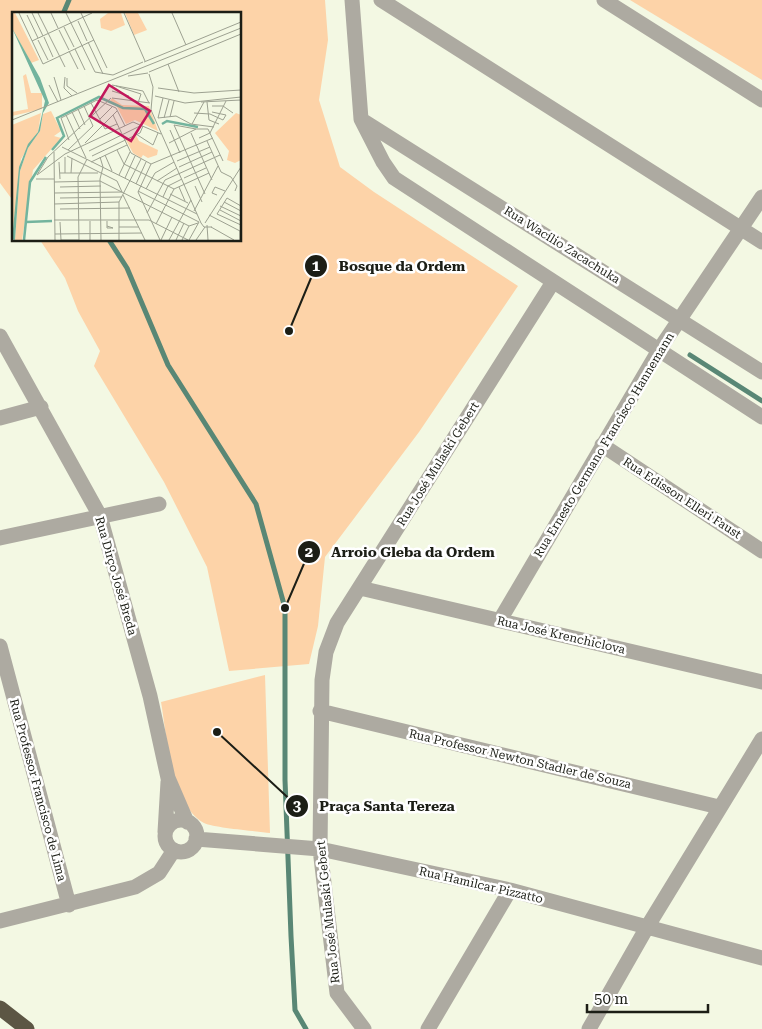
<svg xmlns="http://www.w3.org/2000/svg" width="762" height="1029" viewBox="0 0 762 1029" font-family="'Roboto Serif',serif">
<rect width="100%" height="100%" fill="#f3f8e3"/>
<path fill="#fdd3a8" d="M0,0h325l3,40 -9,60 21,67 34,25 144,94 -99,146 -94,125 -7,69 -9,38 -80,7 -22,-104 -43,-85 -70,-116 6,-15 -22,-40 -13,-33 -25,-38h200v-226h-226v188l-14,-19z
M630,0h132v80z
M265,675l5,158c-15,-2 -55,-5 -66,-10 -34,-19 -37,-87 -43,-121z"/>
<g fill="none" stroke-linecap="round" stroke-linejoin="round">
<path stroke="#598775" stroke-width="5" d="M63,14l6,-14
M109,240l18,28 41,97 88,139 29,104v172l6,156 4,74 11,19
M690,355l72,46"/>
<path stroke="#adaaa1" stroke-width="15" d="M352,0l9,119 22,43 11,16 368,239
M381,0l381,242
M604,0l158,100
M362,120l400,252
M0,336l100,180 50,180 18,82 19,44
M0,418l41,-11
M602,445l160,106
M0,538l159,-34
M360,588l402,94
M500,620l159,-270 103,-153
M0,646l69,259
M320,711l399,96
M165 836a16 16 0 1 1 32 0a16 16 0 1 1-32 0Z
M165,832l3,-50
M196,839l124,10 190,41 252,68
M0,921l135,-34 24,-14 15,-23
M364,1029l-27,-36 -17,-144 2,-169 4,-28 11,-29 216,-341
M428,1029l82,-139
M589,1029l57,-100 116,-190"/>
<path stroke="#5c5644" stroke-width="15" d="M0,1008l27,21"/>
</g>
<g text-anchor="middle" stroke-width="5" stroke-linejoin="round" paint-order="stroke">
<g font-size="12" fill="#1c1e16" stroke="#fff">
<text transform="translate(562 245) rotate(32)" y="4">Rua Wacílio Zacachuka</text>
<text transform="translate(604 445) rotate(-59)" y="4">Rua Ernesto Germano Francisco Hannemann</text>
<text transform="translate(438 464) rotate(-58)" y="4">Rua José Mulaski Gebert</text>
<text transform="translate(682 498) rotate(33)" y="4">Rua Edisson Elleri Faust</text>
<text transform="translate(116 576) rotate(74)" y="4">Rua Dirço José Breda</text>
<text transform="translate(561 635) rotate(13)" y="4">Rua José Krenchiclova</text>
<text transform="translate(520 759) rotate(13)" y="4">Rua Professor Newton Stadler de Souza</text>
<text transform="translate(38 790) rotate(75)" y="4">Rua Professor Francisco de Lima</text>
<text transform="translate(481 885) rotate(13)" y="4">Rua Hamilcar Pizzatto</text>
<text transform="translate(328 912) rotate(-96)" y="4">Rua José Mulaski Gebert</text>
</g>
</g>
<g transform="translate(12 12)">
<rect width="229" height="229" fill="#f3f8e3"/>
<path d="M0,1h3l24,47 -8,3 -19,-35zM96,1h13l4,12 -14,6 -10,-3 -1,-9zM113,1h13l9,17 -13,5zM14,62l5,19h11v16l-30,7v-4l16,-3 -5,-33zM100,86l10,7 27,1 9,25 -23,-11 -9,4 -10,-19 -6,-4zM39,99l10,20 -7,5 7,2 -28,32 -11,70h-7l5,-69 8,-23 12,-17 3,-17zM29,101l-3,19 -17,27 -9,80v-114zM224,101l5,2v45l-6,3 -8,-3 2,-9 -14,-18zM124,123l3,6 19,9 -1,5 -9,3 -5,-3 -2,3 -8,-5 -7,-13z" fill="#fdd3a8"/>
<path d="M0,16l28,50 9,25 -6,10 -3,18 -12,17 -8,23 -5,69 -3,-1 7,-72 9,-23 10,-12 7,-31z" fill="#73b49e"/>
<path fill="none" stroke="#73b49e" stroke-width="2.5" d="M150,112l5,-3 31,6M40,138l12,-14 -7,-18 42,-21 24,11 22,1 9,15M14,210l26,-1M12,228l6,-58 16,-25"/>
<path fill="none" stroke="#9da191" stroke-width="1" d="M7,1l24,51 51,-24M20,1l11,23M26,1l27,54M39,1l7,15M54,1l29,59 18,3 30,-13M69,1l26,55M112,1l21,48M160,1l14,32M15,3l11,23M66,9l9,20M52,15l10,20M47,18l10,20M32,25l9,20M26,28l10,20M20,29l60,-28M76,30l15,32M63,37l10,21M57,39l9,18M132,50l97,-40M156,52l11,28M137,60l92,-38M137,62l4,13 -2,23 50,113 3,4h8M116,64l20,-3M42,65l7,23M53,65l-1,11 8,8M55,66v8l10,7M37,73l9,17M100,73l31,6 6,12M104,74l25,8 -3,9M146,76l36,5 47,-3M100,79l17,5M143,84l30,7 56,-6M100,86l38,5M151,86l-5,20 18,-2 15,8 23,3M189,90l40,-2M195,90l2,18 10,4M79,91l14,26 12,-5M200,94h11l10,7M66,97l7,16M60,100l8,17M182,101l16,1 13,6 3,-5 -14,-3M54,103l20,43M101,103l18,38 20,11 62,-26M158,105l4,-16M152,106l5,-18M88,107l13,-13M0,108l229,-92M180,112l12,-22M184,117l-22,-4 31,69M158,118l10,23M179,121l21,47M124,122l17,11 5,-12M187,126l11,-5 16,-32M57,128l-8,-22 36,-18 19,8 9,18M195,129l14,31 10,5 6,9 -2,5M73,131l32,-32M157,131l27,-14h12l15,32M50,135l135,67M56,138l25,-24 -9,-20M105,138l7,14 50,25M77,139l53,-26M42,140l1,88M93,143l7,16M80,144l48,-23 3,-7M53,145v16M88,145l3,10 -3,12 1,61M165,149l33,-14M47,150l1,17M79,150l36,-17M139,152l-13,28 22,48M167,155l33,-15M48,161h38M59,161l1,-15M25,163l28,-21 68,-32 28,12M25,163l11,-18 63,-59M107,163l11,-23M113,166l10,-22M172,166l22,-10M24,167h18M145,169l20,-13M42,170l46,-1 89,45 9,-3M124,172l10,-22M183,174l7,16M48,175l41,-1M167,175l6,14M134,177l9,-16 19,-11M126,179l61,31M42,181l68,-1 -5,-11 -50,-25M158,182l18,9M111,183l22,45M205,183l-5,-2 3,-6 10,4M151,185l5,-11 14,-7M48,186l62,-1M212,190l17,9M42,192l65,-2M208,194l21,10M229,194l-14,-8 -10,16 24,11M48,197l70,-1M208,198l21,11M182,199l24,-45M135,201l18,-33 55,-25M197,203l31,16v9M42,208h95l39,20M95,209v7h6l-6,-2M48,210l1,18M193,211l36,-56M144,212l18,-35 35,-16M195,213l1,15M107,215h20M199,215l23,13M43,222l87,-1M49,228h18M67,228l-1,-63 9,-18M78,228v-19M107,228v-38l22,-43M149,228l11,-23M157,228l22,-40M164,228l8,-17M170,228l7,-14M177,228l10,-18M184,228l9,-13"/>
<path fill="#c2185b" fill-opacity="0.15" stroke="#c2185b" stroke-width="2.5" d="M97,73l41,26 -19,30 -41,-25z"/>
<rect width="229" height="229" fill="none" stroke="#1c1e16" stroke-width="2.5"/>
</g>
<path fill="none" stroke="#1c1e16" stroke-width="2" d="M289 331L316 266M285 608L309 552M217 732L297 806"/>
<g fill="#1c1e16" stroke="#fff" stroke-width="2">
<circle cx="289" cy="331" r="5"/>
<circle cx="285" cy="608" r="5"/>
<circle cx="217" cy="732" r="5"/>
<circle cx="316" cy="266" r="12"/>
<circle cx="309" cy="552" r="12"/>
<circle cx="297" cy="806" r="12"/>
</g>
<g font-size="15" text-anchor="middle" font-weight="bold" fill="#fff">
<text x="316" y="271">1</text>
<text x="309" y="557">2</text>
<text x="297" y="811">3</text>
</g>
<g font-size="14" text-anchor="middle" font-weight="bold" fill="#1c1e16" stroke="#fff" stroke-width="5" stroke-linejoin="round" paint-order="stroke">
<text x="402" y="271">Bosque da Ordem</text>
<text x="413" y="557">Arroio Gleba da Ordem</text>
<text x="387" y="811">Praça Santa Tereza</text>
</g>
<path d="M587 1004v8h121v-8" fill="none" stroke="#1c1e16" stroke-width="2.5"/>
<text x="594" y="1004" font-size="15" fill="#1c1e16" stroke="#ffffff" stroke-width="4" paint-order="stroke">50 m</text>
</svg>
